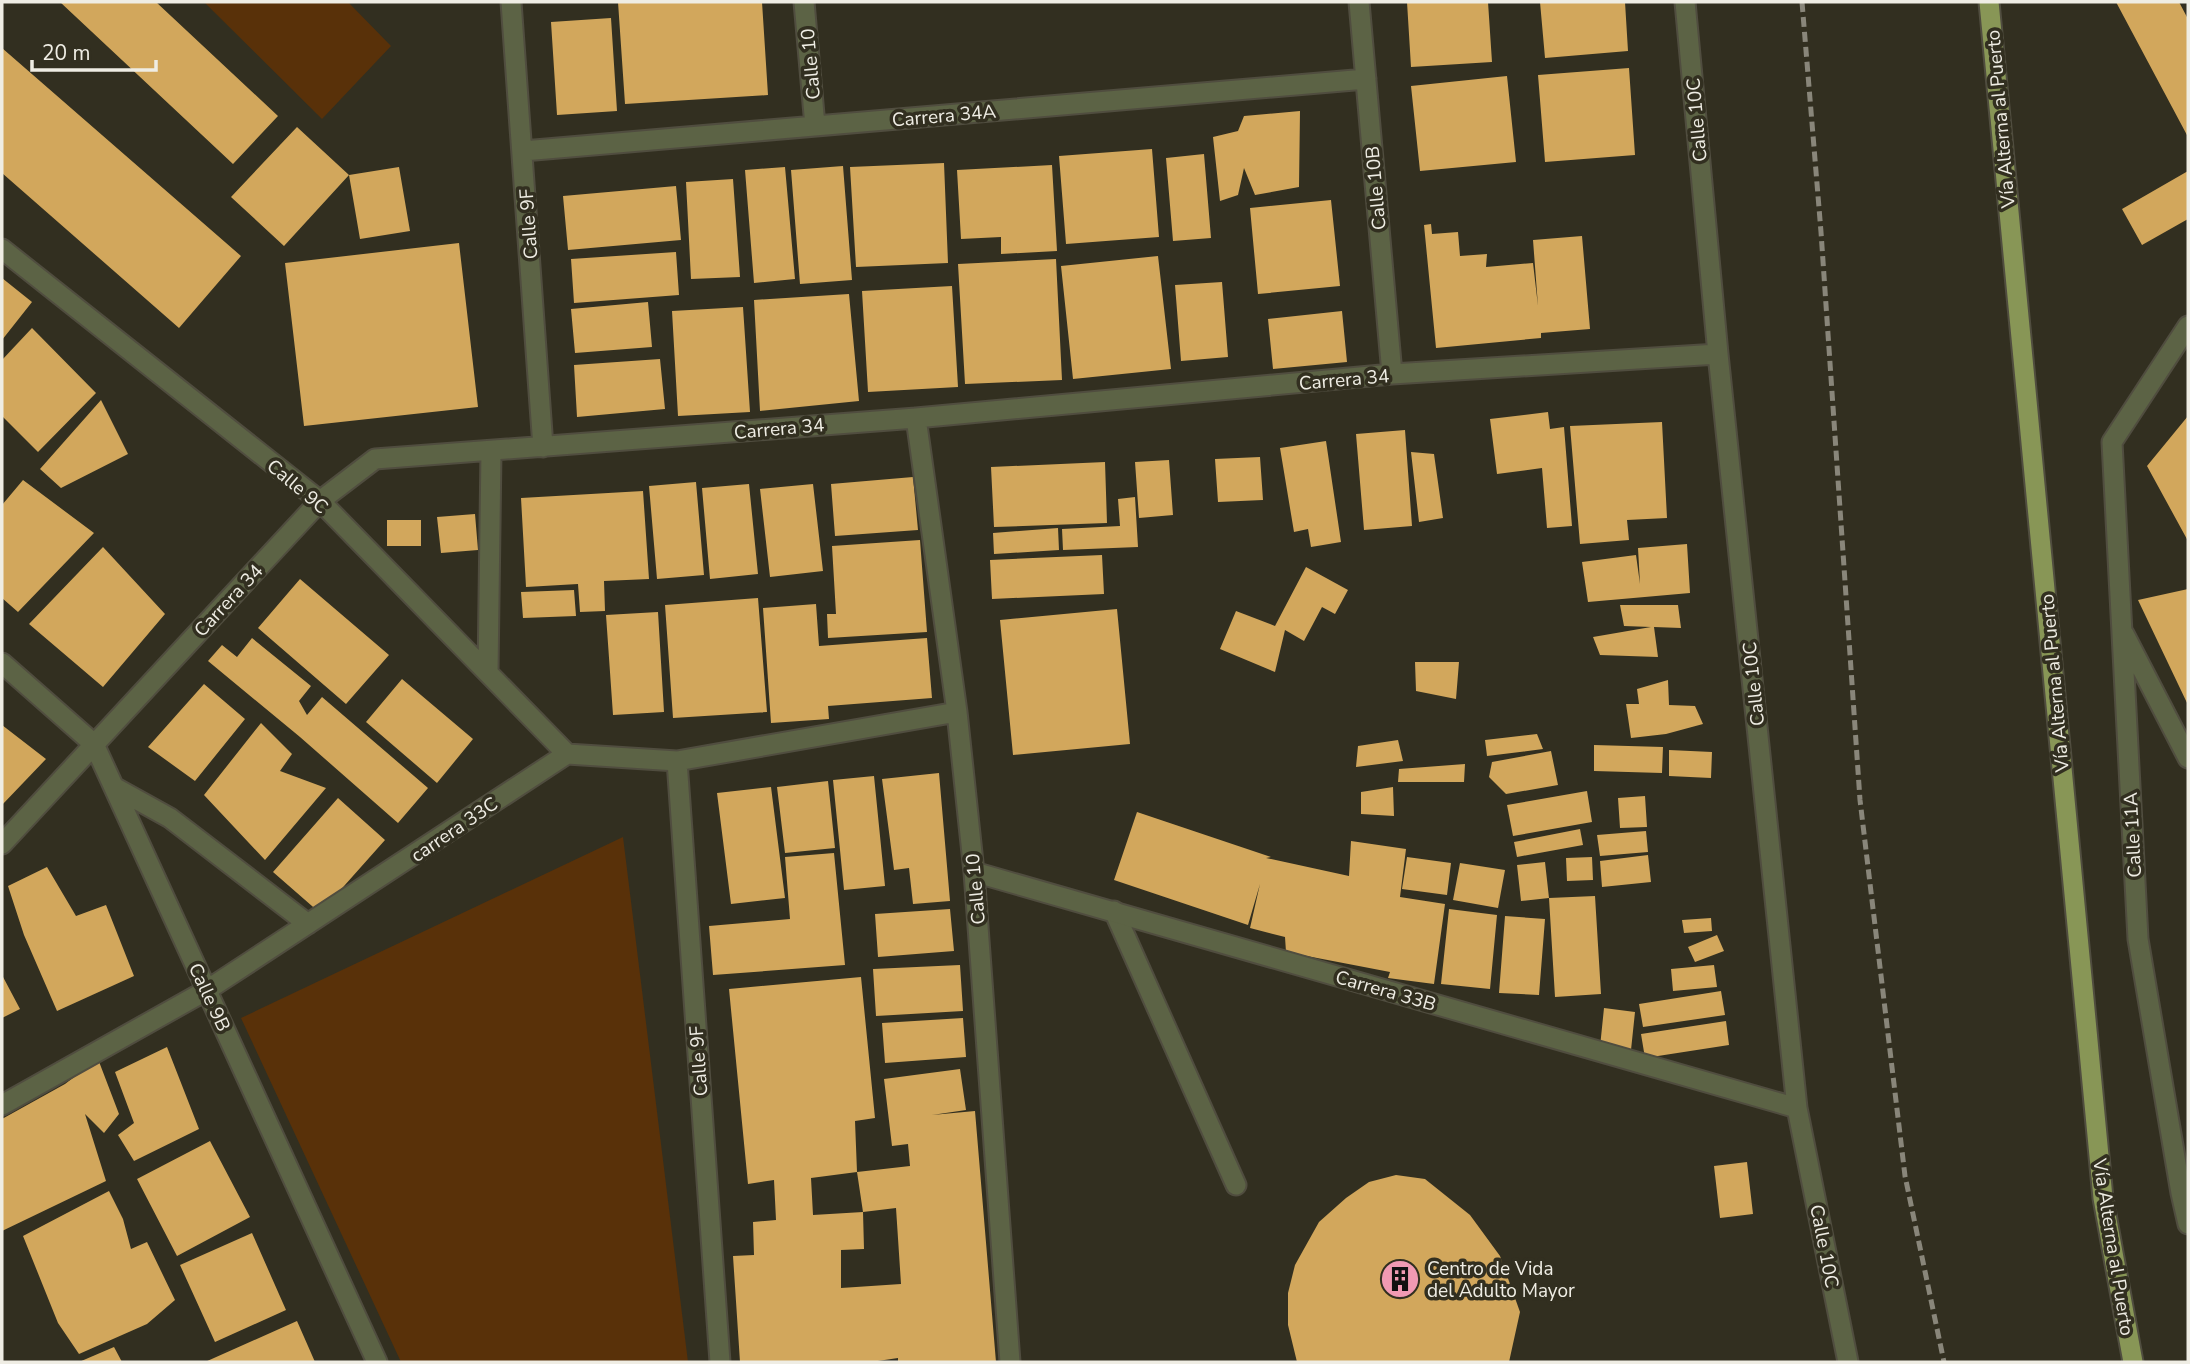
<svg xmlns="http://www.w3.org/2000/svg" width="2190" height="1364" viewBox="0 0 2190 1364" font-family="'Nunito Sans',sans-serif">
<rect width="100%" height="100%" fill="#322f20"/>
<path fill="#593109" d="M204,2h144l43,44 -69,73z
M623,837l65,525h-287l-160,-344z"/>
<path fill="#d2a75c" d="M60,2h96l122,114 -45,48z
M618,2h144l6,93 -143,9z
M1407,2h81l4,60 -81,5z
M1540,2h85l3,49 -83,7z
M2116,2h63l9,17v118z
M611,18l6,93 -60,4 -6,-93z
M2,48l239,208 -62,72 -177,-155z
M1629,68l6,87 -90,7 -7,-87z
M1507,76l9,86 -96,9 -9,-85z
M1300,111l-1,76 -44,8 -11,-27 -6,27 -18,6 -7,-64 25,-6 6,-15z
M297,127l52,48 -65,71 -53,-49z
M1152,149l7,88 -93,7 -7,-88z
M1204,154l7,84 -38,3 -7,-83z
M944,163l4,100 -92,4 -6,-100z
M1052,165l5,86 -56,3v-17l-40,2 -4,-69z
M843,166l9,114 -52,4 -9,-114z
M399,167l11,64 -50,8 -11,-64z
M785,167l10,112 -41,4 -9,-113z
M2188,171v48l-46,26 -20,-36z
M733,179l7,98 -49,2 -5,-97z
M676,186l5,54 -113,10 -5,-54z
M1331,200l9,86 -82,8 -8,-86z
M1431,224l1,10 26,-2 2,24 27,-2 -1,13 47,-4 5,43 -5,-66 49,-4 8,93 -49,4v5l-105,10 -12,-123z
M459,243l19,164 -174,19 -19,-163z
M676,252l3,43 -105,8 -3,-44z
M1158,256l13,113 -98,10 -12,-113z
M1056,259l6,121 -97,4 -7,-120z
M2,278l30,24 -30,38z
M1222,282l6,75 -47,4 -6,-76z
M952,286l6,101 -90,5 -6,-101z
M849,294l10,107 -99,10 -6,-111z
M648,302l4,45 -77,6 -4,-44z
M743,307l7,105 -72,4 -6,-105z
M1342,311l5,51 -74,7 -5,-50z
M32,328l64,65 -58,59 -36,-36v-56z
M660,359l5,50 -88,8 -3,-52z
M101,400l27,54 -67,34 -21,-19z
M1548,412l2,17 14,-2 8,99 -25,2 -5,-60 -45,6 -7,-55z
M2188,416v125l-41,-75z
M1662,422l5,96 -40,2 2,20 -49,4 -10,-118z
M1405,430l7,96 -48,4 -8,-96z
M1326,441l15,101 -30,5 -3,-18 -14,3 -14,-84z
M1411,452l23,2 9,64 -24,4z
M1260,457l3,43 -45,2 -3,-43z
M1169,460l4,55 -34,3 -4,-56z
M1105,462l2,61 -113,4 -3,-60z
M913,477l5,53 -83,6 -4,-52z
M23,480l71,53 -76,79 -16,-14v-93z
M696,482l8,93 -47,4 -8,-93z
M749,484l9,90 -48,5 -8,-91z
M813,484l10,87 -53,6 -10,-88z
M643,491l6,88 -45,2 1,30 -25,1 -2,-28 -52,3 -5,-89z
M1135,497l3,50 -75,3 -1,-21 58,-3 -2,-27z
M475,514l3,36 -37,3 -4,-36z
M387,520h34v26h-34z
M1058,528l1,22 -65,4 -1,-21z
M920,540l7,92 -99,6 -1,-24h9l-4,-68z
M1687,544l3,49 -102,9 -6,-40 54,-7 4,29 -2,-36z
M103,547l62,67 -62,73 -74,-63z
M1102,555l2,39 -112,5 -2,-39z
M1306,567l42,23 -13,24 -13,-7 -18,34 -19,-11 -10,42 -55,-23 16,-38 39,15z
M300,579l89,76 -43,49 -88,-76z
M2188,589v116l-50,-105z
M574,590l2,26 -53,2 -2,-26z
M758,598l9,114 -94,6 -8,-113z
M816,604l3,42 108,-8 5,60 -104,8 1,13 -58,4 -8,-115z
M1620,605h58l3,23 -27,-1 4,30 -58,-2 -7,-18 58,-10 -27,-1z
M1117,609l13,135 -117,11 -13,-135z
M658,612l6,100 -51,3 -7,-100z
M252,638l59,48 -12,15 8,14 15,-18 106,91 -30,35 -98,-86 -92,-76 14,-16 15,12z
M1415,662h44l-3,37 -40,-8z
M402,679l71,60 -36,44 -71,-61z
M1668,680l1,25 26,1 8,18 -37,10 -35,4 -5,-34h13l-2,-15z
M204,684l41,35 -50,62 -47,-34z
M261,723l31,31 -12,17 46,17 -61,72 -61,-65z
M2,725l44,34 -44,46z
M1537,734l6,15 -56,7 -2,-16z
M1398,740l5,21 -47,6 2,-21z
M1594,745l69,2 -1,26 -68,-2z
M1669,750l43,2 -1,26 -42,-2z
M1551,751l7,34 -52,9 -17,-17 3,-15z
M1465,764l-1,18h-66l1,-13z
M939,773l11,128 -37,3 -4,-36 -15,2 -12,-91z
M874,776l11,110 -41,4 -11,-110z
M828,781l7,67 -50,5 -8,-66z
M771,787l14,111 -54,6 -14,-111z
M1393,787l1,29 -33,-2v-22z
M1587,791l5,31 -79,14 -6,-31z
M1645,796l2,31 -27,1 -2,-30z
M338,798l47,42 -65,73 -47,-41z
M1137,812l134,45 -5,1 83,18 2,-35 55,8 -6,48 45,7 -11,80 -46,-6 2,-6 -104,-20 -1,-15 -35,-9 10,-44 -12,41 -134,-45z
M1580,829l3,16 -66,12 -3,-15z
M1646,831l2,21 -48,4 -3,-21z
M834,853l11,112 -132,10 -4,-49 81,-7 -5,-62z
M1648,855l3,27 -49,5 -2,-26z
M1407,857l44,6 -4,32 -45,-6z
M1592,857l1,23 -26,1 -1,-23z
M1545,862l4,36 -28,3 -4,-36z
M1460,863l45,7 -7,38 -45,-8z
M47,867l29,49 30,-11 28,71 -77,35 -33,-76 -16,-49z
M1595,896l6,98 -46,3 -6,-99z
M950,909l4,42 -76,6 -3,-43z
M1449,909l48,6 -7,74 -49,-5z
M1505,916l40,3 -6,76 -40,-2z
M1711,918l1,13 -28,2 -2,-13z
M1717,935l7,16 -29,11 -7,-15z
M960,965l3,46 -87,5 -3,-47z
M1714,965l3,22 -44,4 -2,-22z
M2,975l18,34 -18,9z
M861,977l14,141 -20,3 2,51 -46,6 2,37 50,-3 1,37 -23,1v38l60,-4 -5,-76 -33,4 -6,-40 53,-6 -2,-22 -16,2 -8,-67 76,-10 6,41 -34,5 43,-4 21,251h-98v-4l-27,4h-131l-7,-106 21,-1 -1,-33 23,-2 -2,-40 -26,4 -19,-195z
M1721,991l4,24 -82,12 -4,-23z
M1604,1008l31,4 -4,38 -31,-3z
M963,1018l3,39 -81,6 -3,-40z
M1726,1021l3,24 -84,13 -4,-24z
M167,1047l32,82 -65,32 -16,-26 16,-12 -19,-51z
M98,1059l21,55 -15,19 -19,-19 21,67 -104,50v-112l63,-35z
M210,1141l40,76 -73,39 -40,-77z
M1747,1162l6,52 -33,4 -6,-52z
M1396,1175l29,4 45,36 30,41 20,56 -11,50h-212l-9,-37v-32l7,-28 24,-43 27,-24 23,-16z
M109,1191l14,28 8,30 16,-7 28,58 -28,24 -68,30 -21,-31 -35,-87z
M252,1233l34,77 -71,32 -35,-77z
M297,1321l18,41h-110z
M114,1347l8,15h-43z"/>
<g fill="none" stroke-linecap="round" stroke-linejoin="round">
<g stroke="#504d3f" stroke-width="23">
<path id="service" d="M1114,911l122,274"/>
</g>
<g stroke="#504d3f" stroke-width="23">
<path id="minor" d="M511,2l32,445
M804,2l11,124
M1359,2l33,372
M1685,2l33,352 79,754 51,254
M523,151l843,-72
M2,249l318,252 247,253
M2188,326l-76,116 26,497 43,254 7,31
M916,418l41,294 17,160 36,490
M2124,634l64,124
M2,663l92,81 283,618
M488,673l3,-222
M677,761l43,601
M114,787l56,31 138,106
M2,844l318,-343 55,-42 541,-41 476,-44 326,-20
M974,872l823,236
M2,1105l205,-115 360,-236 110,7 280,-49"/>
</g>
<g stroke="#504d3f" stroke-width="23">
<path id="primary" d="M1989,2l114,1196 30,164"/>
</g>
<use href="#service" stroke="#5c6345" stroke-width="19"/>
<use href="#minor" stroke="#5c6345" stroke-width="19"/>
<use href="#primary" stroke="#889656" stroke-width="19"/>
<path stroke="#89867a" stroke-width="5" stroke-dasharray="10 5" stroke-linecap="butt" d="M1802,2l19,230 39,568 45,376 39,186"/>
</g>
<defs>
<g id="building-disc" transform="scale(2.0125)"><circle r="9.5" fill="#f19ab3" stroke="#322f20"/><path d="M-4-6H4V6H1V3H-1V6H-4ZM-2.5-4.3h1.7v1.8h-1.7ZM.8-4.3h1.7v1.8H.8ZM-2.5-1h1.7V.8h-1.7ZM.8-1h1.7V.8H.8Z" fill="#111"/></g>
</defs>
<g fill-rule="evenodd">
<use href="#building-disc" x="1400" y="1279"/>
</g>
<g text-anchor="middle" stroke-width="7" stroke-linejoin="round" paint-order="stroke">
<g font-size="19" fill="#efede4" stroke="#322f20">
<text transform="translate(810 64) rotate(-95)" y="7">Calle 10</text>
<text transform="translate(944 115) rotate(-5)" y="7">Carrera 34A</text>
<text transform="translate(2000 119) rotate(-95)" y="7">Vía Alterna al Puerto</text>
<text transform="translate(1696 120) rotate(-95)" y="7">Calle 10C</text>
<text transform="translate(1375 188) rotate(-95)" y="7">Calle 10B</text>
<text transform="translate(528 224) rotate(-94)" y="7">Calle 9F</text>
<text transform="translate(1344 379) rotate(-5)" y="7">Carrera 34</text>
<text transform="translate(779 428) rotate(-5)" y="7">Carrera 34</text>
<text transform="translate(298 486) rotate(40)" y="7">Calle 9C</text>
<text transform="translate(228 600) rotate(-47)" y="7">Carrera 34</text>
<text transform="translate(2054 683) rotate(-95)" y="7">Vía Alterna al Puerto</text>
<text transform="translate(1753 684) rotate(-96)" y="7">Calle 10C</text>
<text transform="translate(454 829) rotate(-34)" y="7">carrera 33C</text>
<text transform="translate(2132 835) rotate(-93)" y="7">Calle 11A</text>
<text transform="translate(975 889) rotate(-95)" y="7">Calle 10</text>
<text transform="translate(1386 990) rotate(16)" y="7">Carrera 33B</text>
<text transform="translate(210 997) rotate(65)" y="7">Calle 9B</text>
<text transform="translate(698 1061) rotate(-94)" y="7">Calle 9F</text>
<text transform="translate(1825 1246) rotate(79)" y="7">Calle 10C</text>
<text transform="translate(2114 1247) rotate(81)" y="7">Vía Alterna al Puerto</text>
</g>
<g font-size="19" fill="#efede4" stroke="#322f20" text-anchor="start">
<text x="1427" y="1275">Centro de Vida<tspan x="1427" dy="22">del Adulto Mayor</tspan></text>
</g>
</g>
<rect width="2190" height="1364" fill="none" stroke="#efede4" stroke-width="7"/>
<path d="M32 60v10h124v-10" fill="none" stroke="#efede4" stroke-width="3.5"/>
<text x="42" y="60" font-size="21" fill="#efede4" stroke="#322f20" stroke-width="5" paint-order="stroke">20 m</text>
</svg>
